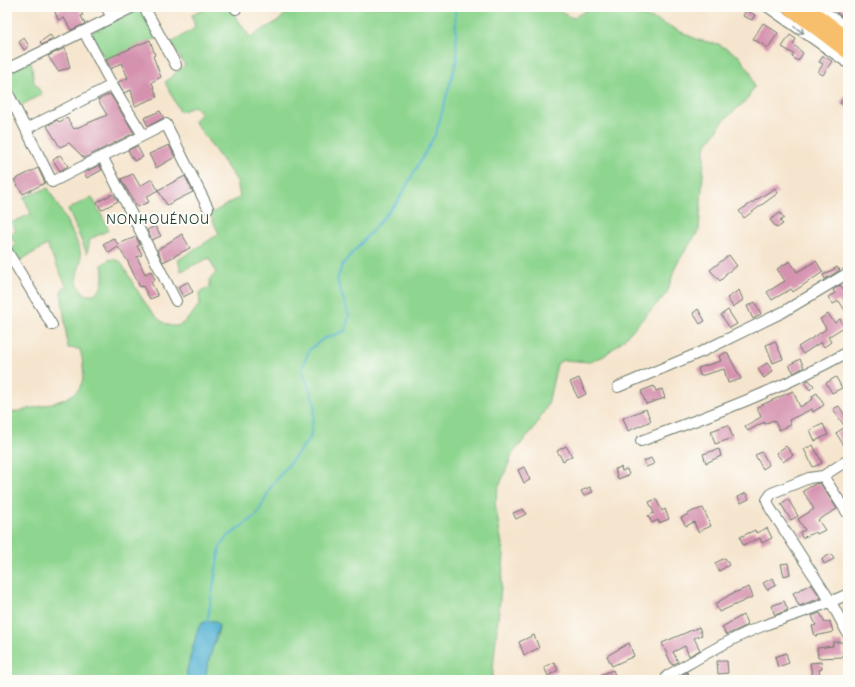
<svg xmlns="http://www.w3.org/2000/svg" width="855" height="687" viewBox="0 0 855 687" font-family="Mali,sans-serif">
<rect width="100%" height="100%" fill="#fdfcf7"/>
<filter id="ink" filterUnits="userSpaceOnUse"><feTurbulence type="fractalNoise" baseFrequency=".025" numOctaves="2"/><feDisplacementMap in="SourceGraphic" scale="8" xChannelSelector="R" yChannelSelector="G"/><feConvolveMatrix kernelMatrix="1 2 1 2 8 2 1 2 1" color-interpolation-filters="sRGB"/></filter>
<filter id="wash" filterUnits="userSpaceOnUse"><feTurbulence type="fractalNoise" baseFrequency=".012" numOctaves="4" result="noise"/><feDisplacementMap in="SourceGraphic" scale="16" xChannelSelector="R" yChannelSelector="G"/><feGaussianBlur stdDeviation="0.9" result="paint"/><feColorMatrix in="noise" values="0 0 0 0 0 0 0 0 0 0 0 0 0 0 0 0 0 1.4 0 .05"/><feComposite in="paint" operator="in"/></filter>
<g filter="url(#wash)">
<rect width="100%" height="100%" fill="#f6e5ce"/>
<path fill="#8ed58f" stroke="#568962" d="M140,7l17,31 -52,22 -14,-27z
M209,7h20l21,30 28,-16 15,-14h264l5,6 11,5 19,-11h32l5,5 27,8 42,20 20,4 21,12 12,17 3,14 -7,13 -22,19 -20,28 -6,83 -23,35 -9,28 -46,49 -17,14 -14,6 -27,-2 -6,4 -9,40 -13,23 -22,26 -15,36 -3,15 9,52 -12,124h-286c-2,-18 11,-36 13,-54l-4,-5h-7l-18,36 -3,23h-180v-266c17,-5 58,-10 70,-23 10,-11 6,-29 3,-42l-12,-1 -7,-57 5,-6 -19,-40 -28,16 -9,-11 6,-5 -6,-10 6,-5 -5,-7 20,-9 -7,-17 24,-9c10,19 26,43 32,63 6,16 -15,28 7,44 18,-1 17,-16 15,-30l8,-6 10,2c11,16 39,80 63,62 7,-5 12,-13 17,-19l-1,-11 11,-6 -1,-7 7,-7 -7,-15 -28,13 -3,-11 41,-26 -9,-20 30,-17 -3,-16 -43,-60 7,-8 -6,-7 -15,6 -15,-30 20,-17 -14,-22 24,-15 -3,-13z
M31,61l3,21 8,12 -24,13 -11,-19v-18z
M92,197l17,33 -19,9 -3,15 -19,-45z"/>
<path fill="#55b2d3" stroke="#3a7884" d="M208,621h7l4,5 -12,41 -1,13h-19v-11l11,-41 4,-5z"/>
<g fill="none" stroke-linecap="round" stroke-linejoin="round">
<path stroke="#55b2d3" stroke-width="2" d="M207,623l13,-76 6,-9 31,-23 15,-30 38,-47 5,-33 -13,-36 7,-19 14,-11 22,-8 4,-15 -12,-36 5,-15 56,-64 38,-68 21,-74 -2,-52"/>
</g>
<g id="blocks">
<path fill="#d592af" d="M66,7h11l6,8 -2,1 4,8 -14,6 -7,-12 -6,2 -3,-8z
M841,7h7v14l-11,-8z
M746,10l9,5 -3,5 -9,-4z
M763,23l15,10 -10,15 -15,-9z
M50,35l3,4 -11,6 -2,-3z
M790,35l6,4 -3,5 10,9 -5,8 -6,-4 2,-3 -12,-7z
M24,38l5,8 -5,4 -5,-8z
M150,40l5,15 -2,1 8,21 -9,5 5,15 -22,9 -4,-16 -7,3 -6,-11 10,-4 -5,-11 -2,-4 -10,6 -5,-10z
M65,48l5,20 -12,3 -10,-15z
M823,56l9,5 -9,14 -5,-3 5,-8 -4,-2z
M848,91v17l-8,-5z
M110,94l24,39 -50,25 -15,-15 -9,4 -13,-21 10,-6 2,2 8,-4 7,11 33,-14 -9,-15z
M160,111l4,7 -16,8 -4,-8z
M169,145l6,12 -19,11 -7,-14z
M137,146l6,11 -9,4 -6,-11z
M60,155l8,11 -8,5 -7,-11z
M99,165l3,5 -15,8 -3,-5z
M38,168l7,15 -22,11 -9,-14z
M133,174l7,12 12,-7 6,11 -12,7 3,5 -12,5 -16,-28z
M185,176l8,16 -26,13 -9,-15z
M775,188l3,5 -34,25 -5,-7z
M113,194l5,7 -17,9 -4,-8z
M780,213l4,5 -4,3 3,3 -6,4 -7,-8z
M155,226l6,10 -9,4 -5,-10z
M182,234l8,14 -27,14 -6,-12z
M136,237l4,8 -3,1 5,9 -5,2 8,17 6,-3 4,9 -4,2 7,14 -8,3 -7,-13 -3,1 -13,-27 -9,-13 -9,6 -6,-9 10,-6 5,6z
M729,255l8,11 -12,8 1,1 -6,6 -10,-11z
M790,261l7,11 19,-11 7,11 -30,20 -2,-3 -19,11 -5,-8 18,-11 -8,-12z
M837,267l3,3 -15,9 -2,-4z
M188,282l5,10 -10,5 -5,-10z
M840,285l4,5 4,-3v28l-9,-14 -6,3 -5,-7 7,-4 -2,-3z
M739,290l4,10 -10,7 -6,-9z
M755,302l6,12 -8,5 -6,-13z
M698,309l7,12 -5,3 -7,-11z
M728,310l9,14 -7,4 -9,-13z
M828,314l7,9 5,-4 4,8 -16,10 3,5 -7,5 -3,-5 -18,12 -5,-7 27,-17 1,-2 -6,-9z
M775,341l8,18 -10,4 -7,-18z
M727,352l14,27 -13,4 -4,-14 -24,7 -2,-8 23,-7 -2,-5z
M800,359l4,8 -10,6 -5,-8z
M767,363l6,8 -9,7 -6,-9z
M836,377l6,11 -10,5 -6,-10z
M579,378l7,16 -8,4 -8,-16z
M809,380l5,6 -4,4 -6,-8z
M654,386l2,5 6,-2 3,9 -19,6 -5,-13z
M793,391l7,16 13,-8 -1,-3 5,-3 7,12 -11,7 -1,-3 -23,11 2,5 -12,5 -5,-10 -10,4v-2l-16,9 -3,-5 16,-9 -4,-10z
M839,406l9,14v32l-12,-19 9,-6 -12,-18z
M646,409l5,12 -23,10 -5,-13z
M823,424l5,11 -13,6 -5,-11z
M728,425l5,13 -18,6 -4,-13z
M813,445l9,18 -9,4 -9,-18z
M566,446l6,10 -9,5 -6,-10z
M786,446l7,9 -10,7 -7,-9z
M719,449l2,7 -15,7 -3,-9z
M762,452l7,13 -6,4 -8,-14z
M651,458l3,6 -8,3 -2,-6z
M524,467l6,13 -6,3 -6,-13z
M621,467l1,4 5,-2 2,6 -11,4 -3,-10z
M820,483l17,26 -19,11 7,10 -8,4 -1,-2 -14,6 -2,-6 5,-2 -7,-11 16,-10 -11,-18 12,-7z
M590,487l3,5 -9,4 -3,-5z
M746,493l3,6 -8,4 -3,-6z
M656,499l6,12 3,-2 4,10 -10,4 -1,-3 -6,3 -4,-7 6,-3 -5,-11z
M788,499l10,17 -7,4 -10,-16z
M703,508l8,18 -13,6 -4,-10 -8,4 -5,-8 12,-7z
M523,509l3,5 -10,5 -3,-6z
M767,528l5,10 -10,5 -2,-5 -17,7 -3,-8 15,-7 1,3z
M831,554l3,5 -10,5 -2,-5z
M725,558l4,7 -10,6 -4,-8z
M788,563l2,11 -6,2 -3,-12z
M773,578l3,7 -9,5 -4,-7z
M811,584l10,14 -22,8 -6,-13z
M749,587l4,10 -34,15 -4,-8 16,-10z
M784,601l4,9 -13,5 -4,-9z
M820,613l5,10 5,-2 3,11 -18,4 -3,-10 4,-1 -4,-9z
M743,615l5,10 -22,10 -4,-8z
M699,627l3,8 -8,3 6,12 -11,6 -4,-10 -12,6 5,10 -6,3 -10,-22z
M534,635l5,13 -15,7 -5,-13z
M833,642h10v15l-25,1 -1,-10 16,-2z
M629,643l5,13 -22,10 -5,-10z
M786,653l3,10 -11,4 -3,-10z
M717,661h10l1,12 -10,1z
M554,662l4,8 -10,6 -4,-9z
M821,662l1,7 -3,1 2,10h-8l-3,-17z
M613,670l4,10h-15l-2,-5z
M687,672l3,8h-17l13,-7z"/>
</g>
</g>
<g filter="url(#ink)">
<use href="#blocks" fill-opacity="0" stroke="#6a786a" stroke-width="1"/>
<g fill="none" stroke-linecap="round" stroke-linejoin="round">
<g stroke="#6a786a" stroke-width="12">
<path id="minor" d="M106,7l6,10
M144,7l32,58
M235,7l1,2
M768,7l80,56
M818,7l30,22
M84,32l28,53 31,50
M7,69l126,-62
M7,91l45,91 114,-58 42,84
M26,129l86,-44
M102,156l74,145
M7,251l45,74
M618,387l83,-35 82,-40 65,-39
M641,441c70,-26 141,-52 207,-89
M848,460l-25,16 -14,2 -37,15 -5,7 3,8 61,94 17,32
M823,476l25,38
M667,676c32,-18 64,-38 98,-51 28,-10 56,-18 83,-31"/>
</g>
<g stroke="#6a786a" stroke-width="16">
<path id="highway" d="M789,7l59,45
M806,7l39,30"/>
</g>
<use href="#minor" stroke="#fff" stroke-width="10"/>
<use href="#highway" stroke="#f7bf6c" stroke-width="14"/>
</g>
<defs><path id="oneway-shaft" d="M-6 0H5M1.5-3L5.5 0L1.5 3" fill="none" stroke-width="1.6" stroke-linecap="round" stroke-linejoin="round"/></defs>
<use stroke="#8f9e9a" href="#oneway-shaft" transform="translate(799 30) rotate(34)"/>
</g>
<g text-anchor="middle" stroke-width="4" stroke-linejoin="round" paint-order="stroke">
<g font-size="13" letter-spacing="1" fill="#1f3d34" stroke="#fdfcf7">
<text x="158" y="224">NONHOUÉNOU</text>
</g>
</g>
<rect width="855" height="687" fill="none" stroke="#fdfcf7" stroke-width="24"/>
</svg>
